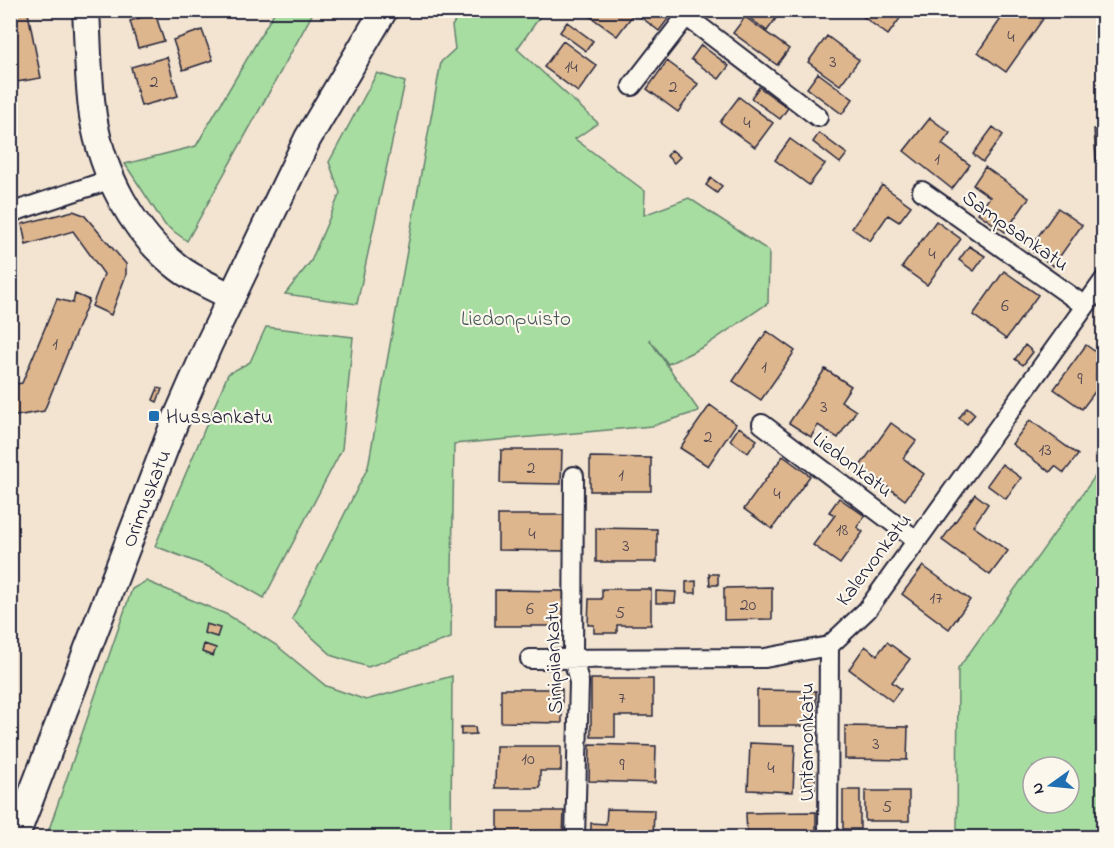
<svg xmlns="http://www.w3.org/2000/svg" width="1114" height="848" viewBox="0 0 1114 848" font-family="'Indie Flower',sans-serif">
<rect width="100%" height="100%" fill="#f2e4d0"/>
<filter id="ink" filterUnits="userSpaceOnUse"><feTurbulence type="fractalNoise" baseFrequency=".0167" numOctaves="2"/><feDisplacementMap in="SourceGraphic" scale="12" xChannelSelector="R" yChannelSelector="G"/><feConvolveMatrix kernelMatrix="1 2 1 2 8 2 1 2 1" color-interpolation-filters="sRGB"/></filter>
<g filter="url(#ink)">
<path fill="#a7dda0" stroke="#64806e" stroke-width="1.5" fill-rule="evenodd" d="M275,11h39l-127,230 -22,-16 -40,-61 71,-18z
M461,11h83l-27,38 81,74 -23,16 70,52 -1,24 45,-17 80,53 -1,52 -63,43 -37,18 -19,-25 50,72 -47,15 -198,18 -3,194 -83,29 -35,-11 -41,-37 76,-152 73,-405 14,-13 -3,-23z
M377,73l28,9 -48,222 -72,-10 26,-33 29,-68 -11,-31z
M266,327l87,10 -11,112 -78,149 -50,-29 -59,-23 73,-172 22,-12z
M1103,465v372h-146l1,-168zM1033,767h36v36h-36z
M146,581l82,34 48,30 50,41 40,14 86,-24 -1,161 -405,1 86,-249z"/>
<path fill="#ddb68e" stroke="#22223b" stroke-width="1.5" d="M10,10h23l-5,3 13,65 -31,5z
M590,10h43l2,2 -18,24 -30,-22z
M640,10h17l11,9 -9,12 -22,-17z
M739,10h43l-15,21z
M854,10h52l-18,25z
M1007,10h24l12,9 -37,53 -28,-20z
M155,13l9,28 -26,7 -8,-27z
M745,17l44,32 -12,16 -44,-32z
M567,22l26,19 -7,10 -26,-19z
M202,30l11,30 -30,10 -10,-30z
M827,36l32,24 -19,25 -32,-23z
M563,41l34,25 -19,26 -34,-25z
M701,45l28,21 -10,13 -28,-20z
M167,57l11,39 -37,10 -10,-39z
M667,61l31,23 -20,28 -31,-23z
M818,73l35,26 -11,15 -35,-26z
M759,87l29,21 -8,11 -29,-21z
M739,97l34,26 -18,24 -35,-25z
M930,118l20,15 -8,11 28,21 -18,24 -48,-38z
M993,127l10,8 -20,27 -10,-8z
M1094,129h10v31h-8z
M819,133l28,21 -7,9 -27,-21z
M790,139l35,25 -16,21 -34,-25z
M672,150l8,7 -6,6 -7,-7z
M985,167l44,31 -24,34 -27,-19 12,-16 -17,-12z
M711,178l11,8 -5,7 -11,-8z
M882,185l29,21 -12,16 -11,-7 -18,26 -18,-13z
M1058,208l24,17 -29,41 -24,-17z
M73,211l11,4 42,49v11l-15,40 -19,-9 12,-32 -31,-43 -47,14 -4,-21z
M936,221l25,18 -34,46 -25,-18z
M969,246l16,10 -11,15 -15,-11z
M10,251l7,31 -7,1z
M1004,271l34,24 -32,44 -33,-24z
M75,294l14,6 -45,111 -34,6v-32l12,-2 35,-84 16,4z
M767,331l28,20 -34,49 -28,-19z
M1025,345l8,7 -10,13 -8,-6z
M1086,345l18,13v10l-8,8 7,5 -21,28 -28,-20z
M825,369l26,17 -10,15 15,10 -18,27 -20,-13 -7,12 -22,-14z
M158,388l4,1 -5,13 -4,-2z
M710,405l26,19 -28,42 -28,-18z
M967,407l8,7 -8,10 -8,-6z
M1030,420l48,35 -14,18 -9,-7 -5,6 -38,-28z
M891,423l25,18 -13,17 21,16 -19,26 -45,-34z
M739,427l18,13 -9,13 -18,-13z
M501,450h61l-1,34 -61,-1z
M783,456l27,20 -38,53 -28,-20z
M590,457l61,1v33h-61z
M1002,464l19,14 -15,21 -19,-14z
M975,494l13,10 -15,22 35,25 -18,24 -48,-35z
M839,498l26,18 -8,11 6,5 -23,32 -27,-19 22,-30 -6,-3z
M498,515h67v36l-67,-1z
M596,528l61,1v33h-61z
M923,566l47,34 -21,29 -47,-35z
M709,574h9v11h-8z
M696,581v12h-10v-11z
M772,587v32l-48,1v-32z
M602,589h49v36h-34v8h-23v-8h-6l1,-26h13z
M495,590l70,1v35h-70z
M656,591l20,1 -1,11h-19z
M206,624l14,4 -3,9 -13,-4z
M887,642l23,17 -18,23 9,7 -9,12 -43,-32 16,-23 12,9z
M204,644l12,4 -3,8 -11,-4z
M591,679h62v37h-38v21h-24z
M501,689h61v34l-61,-1z
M757,690l59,1v35h-59z
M845,726l63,1 -1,33 -62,-1z
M461,727h14l1,7 -15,1z
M750,743l45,2 -2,47 -45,-2z
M590,744l66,2 -1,37 -66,-2z
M496,746h65v25h-21v17h-45z
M802,771h13v18h-13z
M843,790h17v39h-17z
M865,791h44v30h-44z
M607,809l47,1 -1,28h-62v-15l15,1z
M498,811h66l-1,27h-65z
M816,812v26h-69l-1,-25z"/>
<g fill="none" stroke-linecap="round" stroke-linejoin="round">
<g stroke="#22223b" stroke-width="22">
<path id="street" d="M686,16l132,101
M632,86l59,-76
M922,191l163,115
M10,213l102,-34
M762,424l154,116
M574,476l-1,182 6,24 -4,156
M530,659l235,-1 64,-12 38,-36 237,-330
M828,838l1,-192"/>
</g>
<g stroke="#22223b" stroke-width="30">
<g id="secondary">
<path d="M86,10c2,35 2,71 7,106 9,57 39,116 86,152 15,12 35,19 52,29"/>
<path id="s1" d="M15,838l159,-414 35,-80 99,-206 76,-128"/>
</g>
</g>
<use href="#street" stroke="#fbf7ec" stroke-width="18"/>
<use href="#secondary" stroke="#fbf7ec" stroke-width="26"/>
</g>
</g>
<rect fill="#1f6fb2" stroke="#fbf7ec" stroke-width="2" x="148" y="410" width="12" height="12" rx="3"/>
<g text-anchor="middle" stroke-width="4.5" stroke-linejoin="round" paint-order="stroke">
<g font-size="18" fill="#514750">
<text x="1011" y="42">4</text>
<text x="833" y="67">3</text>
<text x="571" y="72">14</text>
<text x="154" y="87">2</text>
<text x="673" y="92">2</text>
<text x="747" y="128">4</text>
<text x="937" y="164">1</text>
<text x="932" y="259">4</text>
<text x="1005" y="311">6</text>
<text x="55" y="349">1</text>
<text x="764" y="372">1</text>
<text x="1080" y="384">9</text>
<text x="824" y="412">3</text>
<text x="708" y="442">2</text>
<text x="1045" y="455">13</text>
<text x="531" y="473">2</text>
<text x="621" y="480">1</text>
<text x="777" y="499">4</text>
<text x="842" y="535">18</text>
<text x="532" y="539">4</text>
<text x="626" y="551">3</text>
<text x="936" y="603">17</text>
<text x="748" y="610">20</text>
<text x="530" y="614">6</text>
<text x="620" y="618">5</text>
<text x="622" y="703">7</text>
<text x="876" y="749">3</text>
<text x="528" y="764">10</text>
<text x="622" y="770">9</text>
<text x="771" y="773">4</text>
<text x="887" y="812">5</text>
</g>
<g font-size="21" fill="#22223b" stroke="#fbf7ec">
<text transform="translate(1016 230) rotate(35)" y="7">Sampsankatu</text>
<text transform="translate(853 464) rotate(37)" y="7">Liedonkatu</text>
<text dy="7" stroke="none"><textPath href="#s1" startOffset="364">Orimuskatu</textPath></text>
<text transform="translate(873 559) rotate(-53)" y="7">Kalervonkatu</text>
<text transform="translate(553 658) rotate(-92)" y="7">Sinipiiankatu</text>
<text transform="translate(806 742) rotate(-90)" y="7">Untamonkatu</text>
</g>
<g font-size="21" fill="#4a5a59" stroke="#fbf7ec">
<text x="516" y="325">Liedonpuisto</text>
</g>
<g font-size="21" fill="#22223b" stroke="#fbf7ec" text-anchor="start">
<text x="166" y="423">Hussankatu</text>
</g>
</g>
<rect width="1114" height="848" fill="none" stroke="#fbf7ec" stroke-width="36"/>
<rect x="18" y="18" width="1078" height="812" fill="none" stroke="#22223b" stroke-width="2" filter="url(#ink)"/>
<g transform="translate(1051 785) rotate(255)"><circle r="28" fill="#fbf7ec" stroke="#a4a2a5" stroke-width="1.5"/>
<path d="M0-4.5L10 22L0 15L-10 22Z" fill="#1f6fb2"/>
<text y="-9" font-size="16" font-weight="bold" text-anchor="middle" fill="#22223b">N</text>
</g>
</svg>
